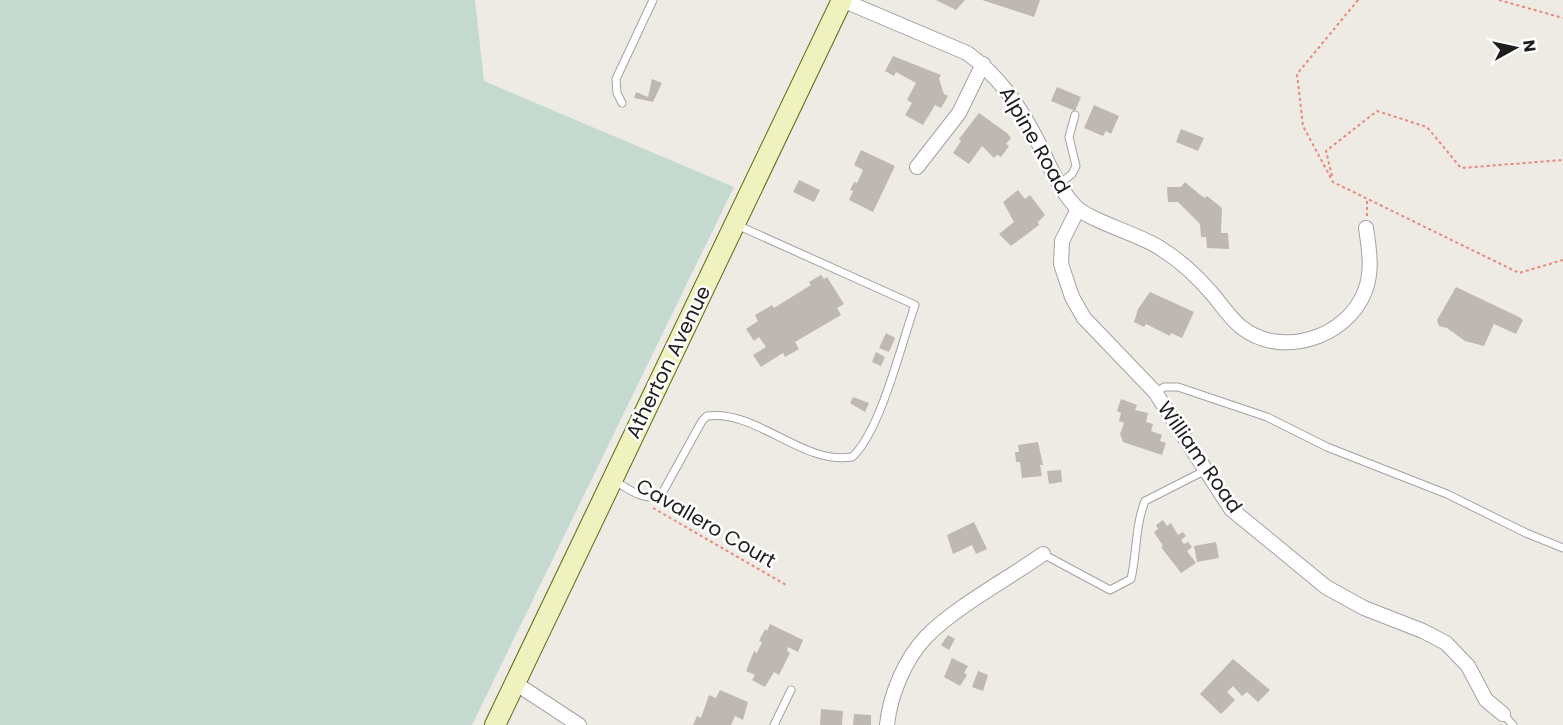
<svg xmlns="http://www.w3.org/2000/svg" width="1563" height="725" viewBox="0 0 1563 725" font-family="Poppins,sans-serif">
<rect width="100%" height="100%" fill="#eeebe5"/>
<path fill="#c4dad0" d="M0,0h475l9,81 250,106 -262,538h-472z"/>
<path fill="#beb7b2" d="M936,0h29l-9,10z
M982,0h58l-6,17z
M893,56l48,19 -2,4 5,15 4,2 -7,12 -6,-3 -12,20 -18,-10 7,-12 -5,-3 9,-17 -20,-11 -2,4 -9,-5z
M652,79l10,4 -9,19 -19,-4 2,-6 12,5z
M1057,87l24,10 -6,14 -24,-10z
M1094,105l25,11 -8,18 -5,-3 -3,5 -19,-8z
M979,113l28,20 4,5 -5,6 3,2 -8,11 -4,-2 -3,3 -12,-12 -13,18 -16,-11 8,-12 -2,-2z
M1181,129l23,9 -6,13 -22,-9z
M861,150l34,16 -22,46 -24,-12 4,-9 -3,-1 4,-8 3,1 6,-13 -9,-5z
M799,180l21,10 -6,12 -21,-10z
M1185,182l14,12 6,4 2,-2 15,12 -1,25h7l1,16 -22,-1 -1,-11h-5l-1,-13 -22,-22h-10l-1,-15h14z
M1018,190l7,9 5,-4 15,20 -7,7 1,3 -28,21 -12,-12 15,-12 -11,-20z
M821,275l3,4 3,-2 17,27 -7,4 4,7 -46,27 4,7 -14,8 -2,-4 -22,14 -8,-12 13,-8 -7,-10 -5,4 -8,-12 12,-8 -3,-6 17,-10 2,3 37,-23 -2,-3z
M1456,287l63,30 4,3 -7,14 -22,-10 -10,22 -19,-5 -18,-13 -8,-2 -2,-6z
M1150,292l44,20 -12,26 -11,-5 -1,3 -24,-12 -2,3 -10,-5 4,-13z
M886,333l9,5 -6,14 -10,-4z
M876,352l9,5 -4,9 -9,-4z
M853,397l16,6 -4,9 -15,-9z
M1121,399l16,6 -2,5 13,3 -2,9 7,2 -2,7 11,4 -2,6 6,2 -4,12 -39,-13 -3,-8 4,-11 -5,-2 2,-8 -4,-2z
M1038,442l5,23h-3l2,11 -20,2 -2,-16h-4l-1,-10h4l-1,-7z
M1061,470l1,12 -13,2 -2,-13z
M1163,520l4,6 4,-3 7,12 5,-3 3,4 -5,4 3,4 4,-2 4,5 -5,4 9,12 -15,10 -20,-26 2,-1 -9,-14 4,-3 -2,-4z
M974,522l13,27 -11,5 -4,-9 -19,9 -6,-19z
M1216,542l3,16 -22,4 -3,-16z
M770,624l33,16 -5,12 -10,-5 -1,4 3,2 -11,22 -5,-3 -9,15 -13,-7 3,-5 -9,-4 8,-20 3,2 5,-11 -3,-1 6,-12 2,2z
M948,635l7,4 -6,11 -8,-5z
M952,658l16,8 -4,7 3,2 -7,11 -16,-9z
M1233,659l37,31 -12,12 -11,-10 -5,4 -9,-10 -6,6 8,8 -14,14 -21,-20z
M978,671l10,4 -5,16 -11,-4z
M720,690l28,12 -5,18 -8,-4 -4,9h-38l4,-9 4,2 8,-23 7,3z
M821,709l22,2 -1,14h-22z
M854,714l17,1v10h-18z"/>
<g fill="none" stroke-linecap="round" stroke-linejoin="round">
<g stroke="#a2a2a2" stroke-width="9">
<path id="lane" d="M622,103l-5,-10 -1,-14 37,-79
M1058,185l14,-11 4,-8 -7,-29 6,-22
M1156,393l8,-6h14l89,30 60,30 120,47 79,39 37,15
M615,481c15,9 27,19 45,16l42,-76 5,-5c51,-6 95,49 145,41 28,-24 50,-115 63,-152l-178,-80
M1043,554l67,36 21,-11c6,-26 4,-53 14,-78l61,-31
M1503,714l10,11
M774,725l17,-35"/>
</g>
<g stroke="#a2a2a2" stroke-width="16">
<path id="street" d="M842,0l125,53c32,23 52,52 70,87 12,24 20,46 38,66 14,15 64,28 85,42 21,13 38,29 54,48 8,10 17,23 27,31 40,32 106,11 124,-36 8,-21 4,-42 1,-63
M917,167l42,-54 24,-49
M1078,209l-16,32 -1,23 11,33 12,21 71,74 76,117 95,78 38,21 59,23 23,12 22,23 18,34 17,14
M515,683l64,42
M887,725c3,-30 18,-66 39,-88 29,-30 82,-58 117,-83"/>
</g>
<g stroke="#5f6911" stroke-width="22">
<path id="secondary" d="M495,725l347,-725"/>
</g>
<path stroke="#ea877a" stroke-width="2" stroke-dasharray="3 3" stroke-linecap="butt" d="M1358,0l-61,74 6,52 30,56 186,91 44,-13
M1499,0l64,18
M1332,176l-6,-25 51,-40 50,16 34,41 102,-8
M1367,216v-17
M653,508l135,78"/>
<use href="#lane" stroke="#fff" stroke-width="7"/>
<use href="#street" stroke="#fff" stroke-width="14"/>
<use href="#secondary" stroke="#eff2bf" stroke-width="20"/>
</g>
<g text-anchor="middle" stroke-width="5" stroke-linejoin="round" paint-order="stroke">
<g font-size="20" fill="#1e1e1e" stroke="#fff">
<text transform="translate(1035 140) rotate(60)" y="7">Alpine Road</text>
<text transform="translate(668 362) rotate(-64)" y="7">Atherton Avenue</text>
<text transform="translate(1200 457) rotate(55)" y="7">William Road</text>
<text transform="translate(706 523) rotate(30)" y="7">Cavallero Court</text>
</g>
</g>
<g transform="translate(1515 48) rotate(82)" stroke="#ffffff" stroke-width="4.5" paint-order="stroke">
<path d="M0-4.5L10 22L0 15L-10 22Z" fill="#1e1e1e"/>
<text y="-9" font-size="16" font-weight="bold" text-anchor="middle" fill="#1e1e1e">N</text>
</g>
</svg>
